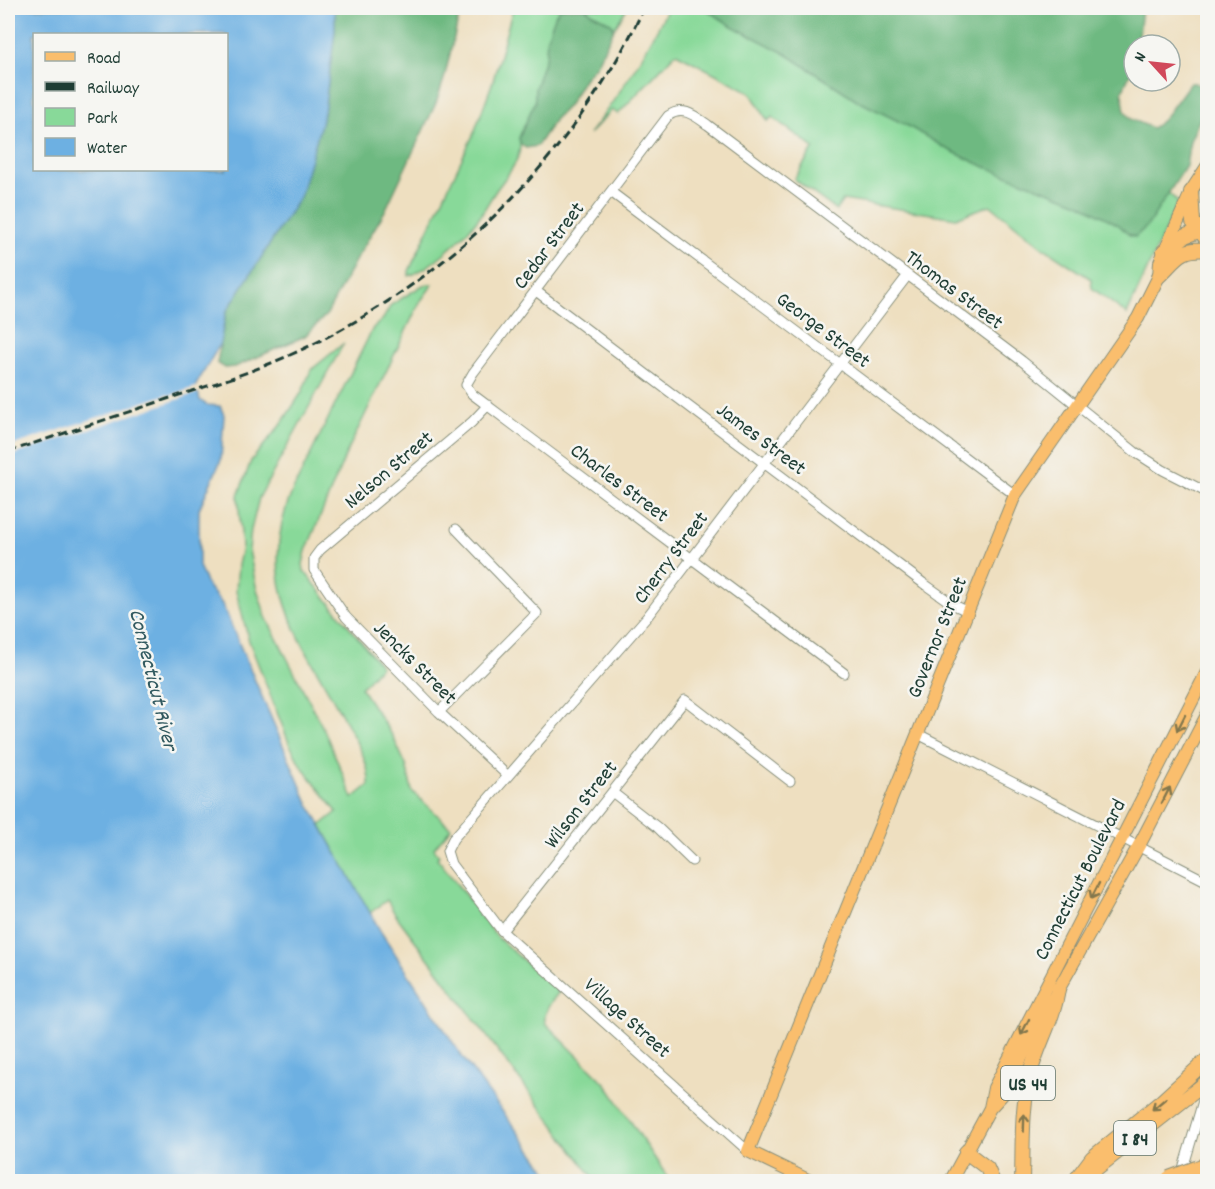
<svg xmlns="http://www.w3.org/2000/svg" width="1215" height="1189" viewBox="0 0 1215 1189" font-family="Dekko,sans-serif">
<rect width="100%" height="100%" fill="#f6f6f2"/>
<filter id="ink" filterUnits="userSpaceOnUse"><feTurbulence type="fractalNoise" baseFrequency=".0167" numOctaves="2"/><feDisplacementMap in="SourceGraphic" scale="12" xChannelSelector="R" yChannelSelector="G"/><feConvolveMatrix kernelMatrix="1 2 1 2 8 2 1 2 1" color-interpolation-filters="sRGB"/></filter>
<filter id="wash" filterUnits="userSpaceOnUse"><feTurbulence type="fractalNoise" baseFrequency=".008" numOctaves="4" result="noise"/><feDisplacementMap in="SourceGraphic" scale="24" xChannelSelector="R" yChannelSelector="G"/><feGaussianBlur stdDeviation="1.35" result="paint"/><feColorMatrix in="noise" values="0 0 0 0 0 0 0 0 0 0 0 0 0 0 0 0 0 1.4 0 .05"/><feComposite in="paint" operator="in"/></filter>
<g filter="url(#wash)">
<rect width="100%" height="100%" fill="#eedfc0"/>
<path fill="#88d999" stroke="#548b66" stroke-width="1.5" d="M513,8h48l-14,30 -1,17 -11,34v13l-16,36c6,20 -14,39 -24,54 -6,9 -11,19 -18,28 -13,17 -47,49 -68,56v-5l65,-138 19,-52z
M586,8h41l-14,23v-6c-9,-8 -20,-8 -27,-17z
M668,8h475l-49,114 84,80 -51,112 -35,-26 -1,-9 -47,-31 -54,-43 -34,13 -113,-18 -7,10 -42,-31 20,-31 -42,-31 -4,4 -18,-29 -74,-39 -58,61 -6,-4 -23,24c31,-40 57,-81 79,-126z
M429,284h4l-13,18 -74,152 -40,97 -3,13 1,7 77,95 -20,22 31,47 14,30 6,26 39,37 -17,20 5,8 -2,2 61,80 61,54c-7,9 -16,19 -14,31l61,61 64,97h-74l-201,-267 -8,-14 -17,13 -49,-88 16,-13 -37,-48 -11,-21 -40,-102 -13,-50 2,-26 4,-18 -4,-51 13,-35 31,-38 20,-31 9,-22 33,-27 -85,155 -8,32 -2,20 7,36 10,31 58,113 29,68 16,-13c1,-21 -12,-42 -22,-60 -41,-80 -95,-137 -55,-233l81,-164 10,-9 8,-14 32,-20z"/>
<path fill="#6eb981" stroke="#467b5a" stroke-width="1.5" d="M335,8h126l-17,71 -8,24 -51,108 -30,50 -28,53 -22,22 -70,31 -10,1 -8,-5 9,-51 74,-115 24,-84 11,-82z
M561,8h25c7,9 18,9 27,17v6l-17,34 -12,14 -16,27 -13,13 -18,27 -11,2 -5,-3 -2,-7 16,-36v-13l11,-34 1,-17 9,-24z
M704,8h438l-4,37h-4v20l-12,27 3,19 6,8 21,9 11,-8 27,-37h5l12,6v14l-17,38 -4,25 -38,59 -13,12 -7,-3 -9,-9 -40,-22 -96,-37 -36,-17 -39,-23 -48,-24 -74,-48 -54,-28z"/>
<path fill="#6db0e2" stroke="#46768b" stroke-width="1.5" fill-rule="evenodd" d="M8,8h327v23l-11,82 -24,84 -74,115 -6,32 -24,41 4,15 7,5 13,1 4,9 -3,45 -22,49v57l8,19 15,19 85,197 74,131 82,126 91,123h-546zM34,34h192v136h-192z"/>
<path fill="#eedfc0" d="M199,386l1,6 -192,65v-10l160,-53 1,2z"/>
</g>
<g filter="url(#ink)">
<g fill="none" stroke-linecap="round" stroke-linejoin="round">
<g stroke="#868e7a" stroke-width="11">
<path id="minor" d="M611,192l404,303
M536,291l387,292 31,22 13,6
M488,405l-16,17 -152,128 -6,8v12l32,47 93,95 69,64
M844,673l-372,-279 -6,-9 7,-12 195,-257c15,-11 27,0 40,9l314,236 113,91 28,18 45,23
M439,712l98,-99 -81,-84
M918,734l290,148
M612,792l45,35 35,34
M502,931l183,-231 105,81
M748,1151l-246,-220 -51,-67 -4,-13 6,-12 194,-222 261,-342
M1179,1182l29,-98"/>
</g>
<g stroke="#868e7a" stroke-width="14">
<path id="major" d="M990,1108l4,-20 214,-418
M812,1182l-64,-31 267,-656 123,-177 21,-42 1,-14 33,-74 15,-23
M950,1182l40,-74 12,-13 32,-62 108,-193 66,-127"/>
</g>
<g stroke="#868e7a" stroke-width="16">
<path id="highway" d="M1208,174v18
M1191,192l2,30 15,19
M1164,251l21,-15 20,-7
M1159,276c18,-17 21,-29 49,-26
M966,1152l21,16 6,14
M1196,1168l12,-4
M1022,1182c1,-36 -1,-74 8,-108 7,-29 24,-55 28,-85
M1074,1182l18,-24 70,-57 46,-42
M1079,1182l129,-101"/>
</g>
<use href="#minor" stroke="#fff" stroke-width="9"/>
<use href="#major" stroke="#fabe6d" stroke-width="12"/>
<use href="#highway" stroke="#fabe6d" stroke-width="14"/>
<path stroke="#1f3d34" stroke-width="3" stroke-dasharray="9 4.5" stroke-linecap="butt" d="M8,452c53,-18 106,-35 159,-53 41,-13 83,-26 123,-44 154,-69 282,-195 354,-347"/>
<g stroke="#868e7a" stroke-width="16" stroke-linecap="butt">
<path id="highway-bridge" d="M1169,1178l27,-10"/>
</g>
<use href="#highway-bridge" stroke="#fabe6d" stroke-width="14"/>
</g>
<defs><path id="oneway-shaft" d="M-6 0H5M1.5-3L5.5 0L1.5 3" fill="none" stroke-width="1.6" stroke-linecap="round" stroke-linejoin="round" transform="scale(1.5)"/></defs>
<g stroke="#82774e">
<use href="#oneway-shaft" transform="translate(1181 723) rotate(117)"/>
<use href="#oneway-shaft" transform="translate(1166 795) rotate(-63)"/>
<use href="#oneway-shaft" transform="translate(1095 891) rotate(117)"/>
<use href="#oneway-shaft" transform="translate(1025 1027) rotate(117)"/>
<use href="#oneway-shaft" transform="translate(1159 1104) rotate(140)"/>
<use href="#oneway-shaft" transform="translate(1024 1123) rotate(-88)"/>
</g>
</g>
<g text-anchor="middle" stroke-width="5" stroke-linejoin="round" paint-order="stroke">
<g fill="#f6f6f2" stroke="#60746d" stroke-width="1.5">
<rect x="1001" y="1066" width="54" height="34" rx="4.5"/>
<rect x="1114" y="1121" width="42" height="34" rx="4.5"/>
</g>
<g font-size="20" font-weight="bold" fill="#1f3d34">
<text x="1028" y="1090">US 44</text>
<text x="1135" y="1145">I 84</text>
</g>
<g font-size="21" fill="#1f3d34" stroke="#f6f6f2">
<text transform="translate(548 245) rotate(-53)" y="7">Cedar Street</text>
<text transform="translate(955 289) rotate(37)" y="7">Thomas Street</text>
<text transform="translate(824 329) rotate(37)" y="7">George Street</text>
<text transform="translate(762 438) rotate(37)" y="7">James Street</text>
<text transform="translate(388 469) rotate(-40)" y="7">Nelson Street</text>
<text transform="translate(620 482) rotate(37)" y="7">Charles Street</text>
<text transform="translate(670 557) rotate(-53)" y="7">Cherry Street</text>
<text transform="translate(936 637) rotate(-68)" y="7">Governor Street</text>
<text transform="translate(416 662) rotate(45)" y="7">Jencks Street</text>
<text transform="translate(580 804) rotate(-52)" y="7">Wilson Street</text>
<text transform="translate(1079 879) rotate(-63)" y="7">Connecticut Boulevard</text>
<text transform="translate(628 1017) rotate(42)" y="7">Village Street</text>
</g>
<g font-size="22" font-style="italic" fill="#325a60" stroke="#f6f6f2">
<text transform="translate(155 679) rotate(76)" y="8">Connecticut River</text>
</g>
</g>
<rect width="1215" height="1189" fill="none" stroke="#f6f6f2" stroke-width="30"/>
<rect x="33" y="33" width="195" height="138" fill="#f6f6f2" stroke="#a0aca6" stroke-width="1.5"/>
<rect x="45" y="52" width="30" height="9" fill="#fabe6d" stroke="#a0aca6" stroke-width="1.5"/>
<text x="87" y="63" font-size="18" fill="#1f3d34">Road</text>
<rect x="45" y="82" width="30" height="9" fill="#1f3d34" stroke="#a0aca6" stroke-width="1.5"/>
<text x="87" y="93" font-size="18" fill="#1f3d34">Railway</text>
<rect x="45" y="108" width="30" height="18" fill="#88d999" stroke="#a0aca6" stroke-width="1.5"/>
<text x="87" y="123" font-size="18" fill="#1f3d34">Park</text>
<rect x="45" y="138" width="30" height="18" fill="#6db0e2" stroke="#a0aca6" stroke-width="1.5"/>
<text x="87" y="153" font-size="18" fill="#1f3d34">Water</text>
<g transform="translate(1152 63) rotate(297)"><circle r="28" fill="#f6f6f2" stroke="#a0aca6" stroke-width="1.5"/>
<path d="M0-4.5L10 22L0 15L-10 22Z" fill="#d1495b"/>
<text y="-9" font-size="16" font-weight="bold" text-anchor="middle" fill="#1f3d34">N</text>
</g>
</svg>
